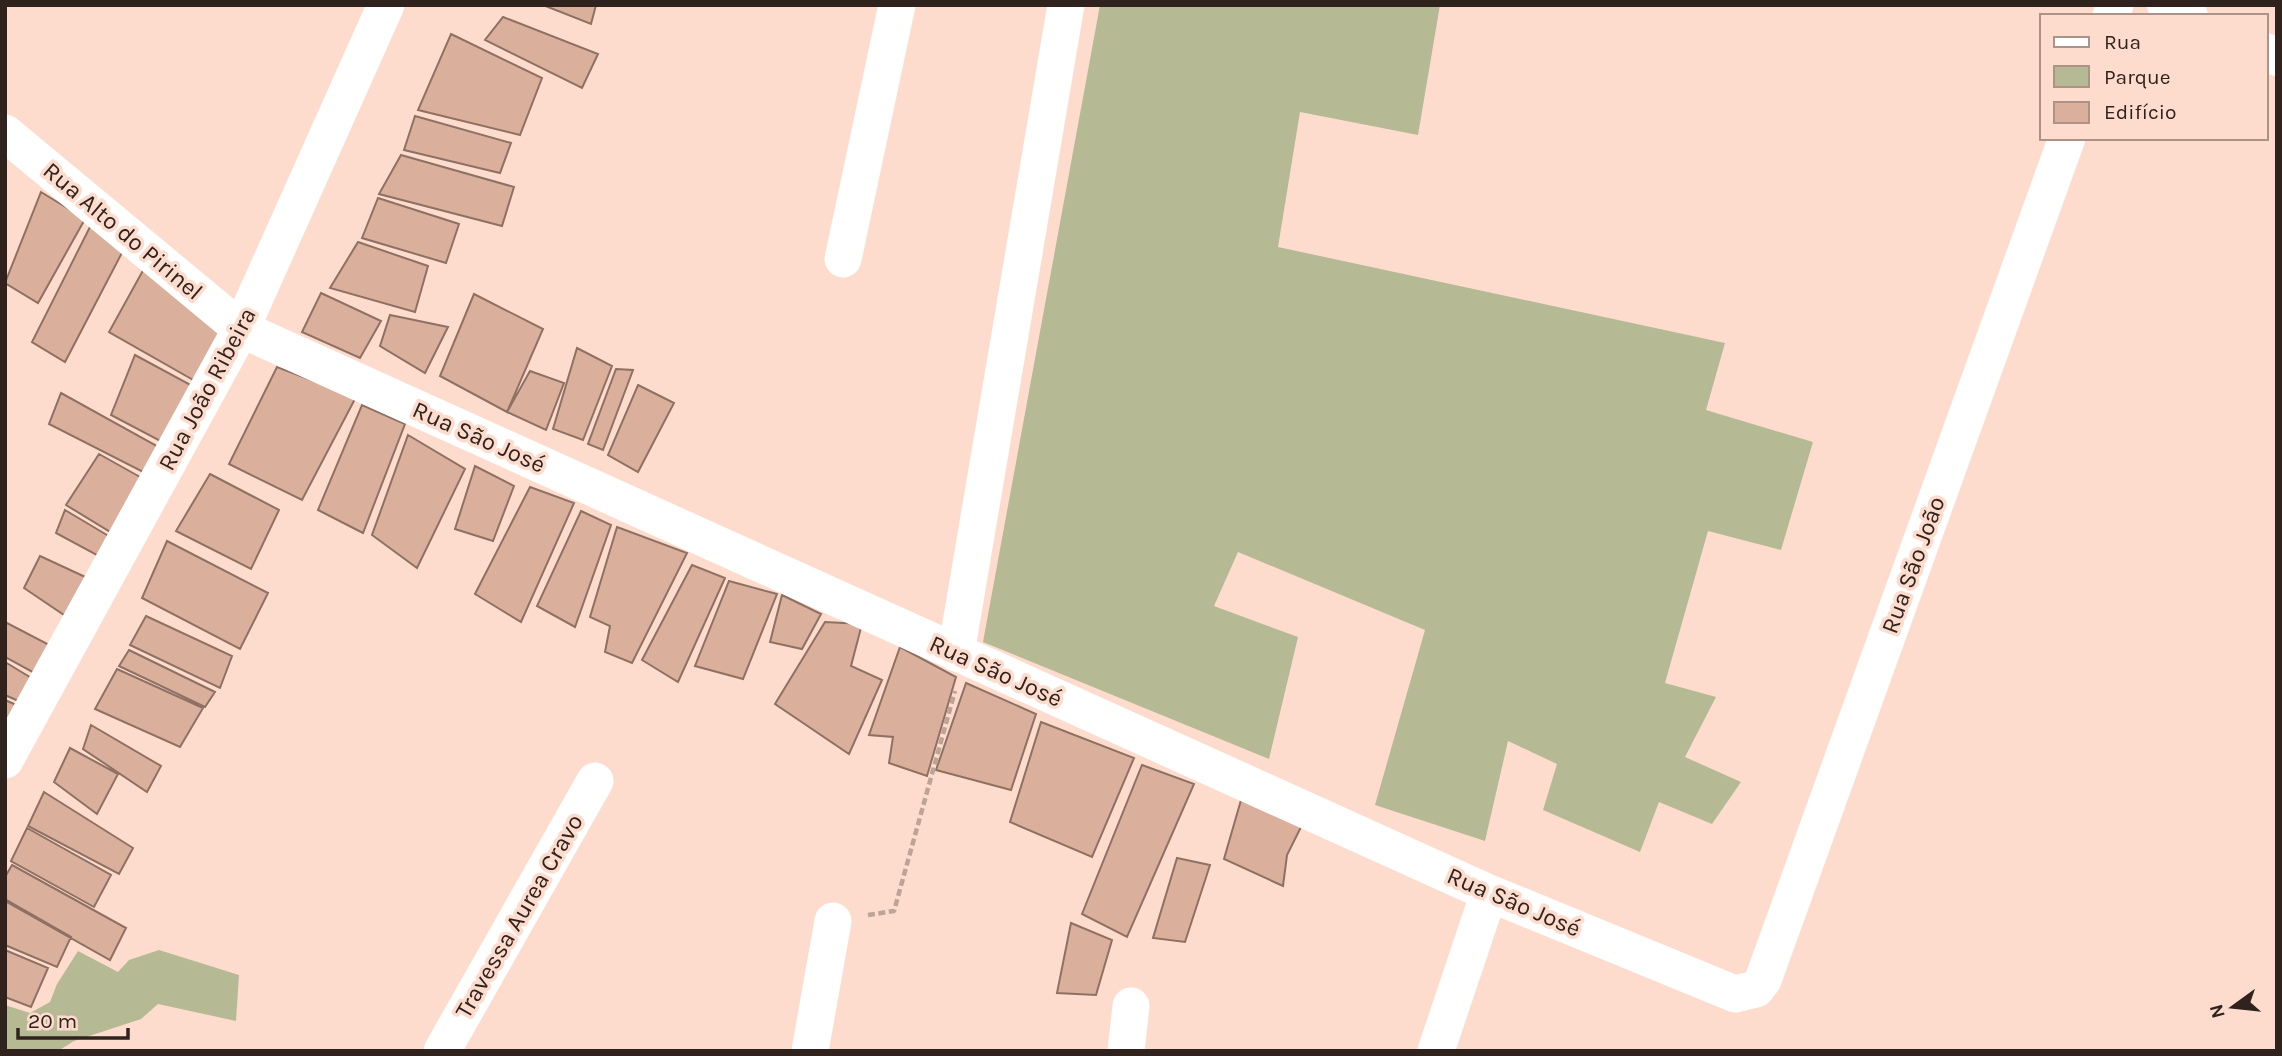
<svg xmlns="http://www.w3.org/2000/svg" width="2282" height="1056" viewBox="0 0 2282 1056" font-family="Karla,sans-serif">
<rect width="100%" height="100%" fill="#fedccd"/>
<path fill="#b5ba95" d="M1100,5h340l-22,130 -118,-23 -22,135 447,96 -19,67 107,32 -32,108 -73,-19 -43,152 51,14 -31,60 56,25 -29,42 -53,-22 -19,50 -97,-42 14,-46 -49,-23 -23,100 -110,-36 50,-175 -187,-78 -24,54 84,31 -29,122 -286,-117z
M159,950l80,25 -3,46 -78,-17 -17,15 -67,22 -16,10h-53v-46l25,8 20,-11 7,-18 21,-33 40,21 11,-12z"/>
<path fill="#dab09d" stroke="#8e7163" stroke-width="2" d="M543,5h53l-5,19z
M503,17l95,37 -16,34 -97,-48z
M451,34l91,44 -22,57 -102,-25z
M415,116l96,27 -11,30 -96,-23z
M401,155l113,32 -12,39 -123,-32z
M41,192l44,27 -47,84 -33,-20z
M378,198l81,26 -13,39 -84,-25z
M93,221l33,24 -61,117 -33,-20z
M358,242l70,24 -13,46 -85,-24z
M146,265l85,69 -29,51 -93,-53z
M321,293l60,28 -21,37 -58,-26z
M474,294l69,35 -36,83 -67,-36z
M390,315l58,12 -23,46 -45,-27z
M577,348l35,18 -29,74 -30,-11z
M135,355l65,35 -34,54 -55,-29z
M277,367l79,30 -54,103 -73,-36z
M616,369l17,1 -30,80 -15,-6z
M530,371l34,12 -18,47 -39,-18z
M638,385l36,18 -36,69 -30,-17z
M61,393l105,58 -15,25 -102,-52z
M362,405l43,19 -42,109 -45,-23z
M408,435l57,34 -48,99 -45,-33z
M99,454l50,28 -32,54 -51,-31z
M475,466l39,20 -21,55 -38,-12z
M210,474l69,36 -28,59 -75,-38z
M530,487l44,16 -53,119 -46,-28z
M65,510l52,31 -11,19 -50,-27z
M581,511l30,14 -36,102 -38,-21z
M617,527l70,26 -55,110 -27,-11 5,-26 -20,-9z
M167,541l101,52 -28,56 -98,-51z
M40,556l54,25 -24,38 -46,-31z
M692,565l33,13 -47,104 -36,-22z
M729,581l48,13 -34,85 -48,-13z
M782,595l39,19 -19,35 -32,-7z
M146,616l86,40 -12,32 -90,-43z
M5,622l54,28 -21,25 -33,-18z
M825,622l37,2 -11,42 31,14 -33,74 -74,-50z
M900,647l56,30 -29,99 -38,-13 4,-26 -24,-2z
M129,650l86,42 -10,15 -86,-41z
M5,662l33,20 -15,21 -18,-8z
M117,669l86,39 -23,39 -85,-38z
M966,683l70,31 -25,76 -75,-20z
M5,700l16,7 -16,32z
M1041,722l93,36 -42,99 -82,-35z
M91,725l70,41 -14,26 -64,-43z
M70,748l48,26 -21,40 -43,-32z
M1142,765l52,19 -67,153 -45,-23z
M44,792l89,56 -14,26 -91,-48z
M1241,800l62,23 -16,32 -4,31 -59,-27z
M27,828l84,47 -17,32 -83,-46z
M1177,858l33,7 -25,77 -32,-4z
M12,865l114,63 -16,32 -105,-59v-24z
M5,899l66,38 -14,30 -52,-22z
M1071,923l41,17 -16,55 -39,-2z
M5,950l43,18 -17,39 -26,-10z"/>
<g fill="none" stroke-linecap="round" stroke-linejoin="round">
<path stroke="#bea397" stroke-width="4.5" stroke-dasharray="7 3.5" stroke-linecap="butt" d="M868,915l26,-4 61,-220"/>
<path stroke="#fff" stroke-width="37" d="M2111,16l4,-11
M5,133l236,196 1248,564 246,101 21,-5 7,-9 304,-842
M843,259l54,-254
M956,653l110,-648
M5,760l236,-431 145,-324
M442,1051l153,-270
M810,1051l23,-130
M1126,1051l5,-45
M1436,1051l53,-158"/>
<path stroke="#fff" stroke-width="38" d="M2166,5l23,11
M2266,52l11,5"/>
</g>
<g text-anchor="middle" stroke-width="7" stroke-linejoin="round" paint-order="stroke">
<g font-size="24" fill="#30231e" stroke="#fedccd">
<text transform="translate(123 231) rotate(40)" y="8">Rua Alto do Pirinel</text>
<text transform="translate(207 389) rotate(-62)" y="8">Rua João Ribeira</text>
<text transform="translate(479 437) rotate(24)" y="8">Rua São José</text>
<text transform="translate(1913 565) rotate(-70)" y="8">Rua São João</text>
<text transform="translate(996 671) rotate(24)" y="8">Rua São José</text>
<text transform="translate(1514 902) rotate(23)" y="8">Rua São José</text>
<text transform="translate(519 916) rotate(-60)" y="8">Travessa Aurea Cravo</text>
</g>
</g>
<rect width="2282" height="1056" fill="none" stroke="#30231e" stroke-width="14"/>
<rect x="2040" y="14" width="228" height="126" fill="#fedccd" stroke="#ac9287" stroke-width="2"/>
<rect x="2054" y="37" width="35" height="10" fill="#ffffff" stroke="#ac9287" stroke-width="2"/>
<text x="2104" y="49" font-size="21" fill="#30231e">Rua</text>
<rect x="2054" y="66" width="35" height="21" fill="#b5ba95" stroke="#ac9287" stroke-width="2"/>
<text x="2104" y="84" font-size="21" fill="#30231e">Parque</text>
<rect x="2054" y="102" width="35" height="21" fill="#dab09d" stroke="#ac9287" stroke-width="2"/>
<text x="2104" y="119" font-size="21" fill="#30231e">Edifício</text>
<g transform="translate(2233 1007) rotate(255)" stroke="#fedccd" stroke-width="5" paint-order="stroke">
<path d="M0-5L12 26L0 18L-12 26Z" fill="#30231e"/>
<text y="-10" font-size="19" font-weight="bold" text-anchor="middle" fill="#30231e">N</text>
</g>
<path d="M18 1028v10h110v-10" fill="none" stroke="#30231e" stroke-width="3.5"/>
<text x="28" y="1028" font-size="21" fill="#30231e" stroke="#fedccd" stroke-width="5" paint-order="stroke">20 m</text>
</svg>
